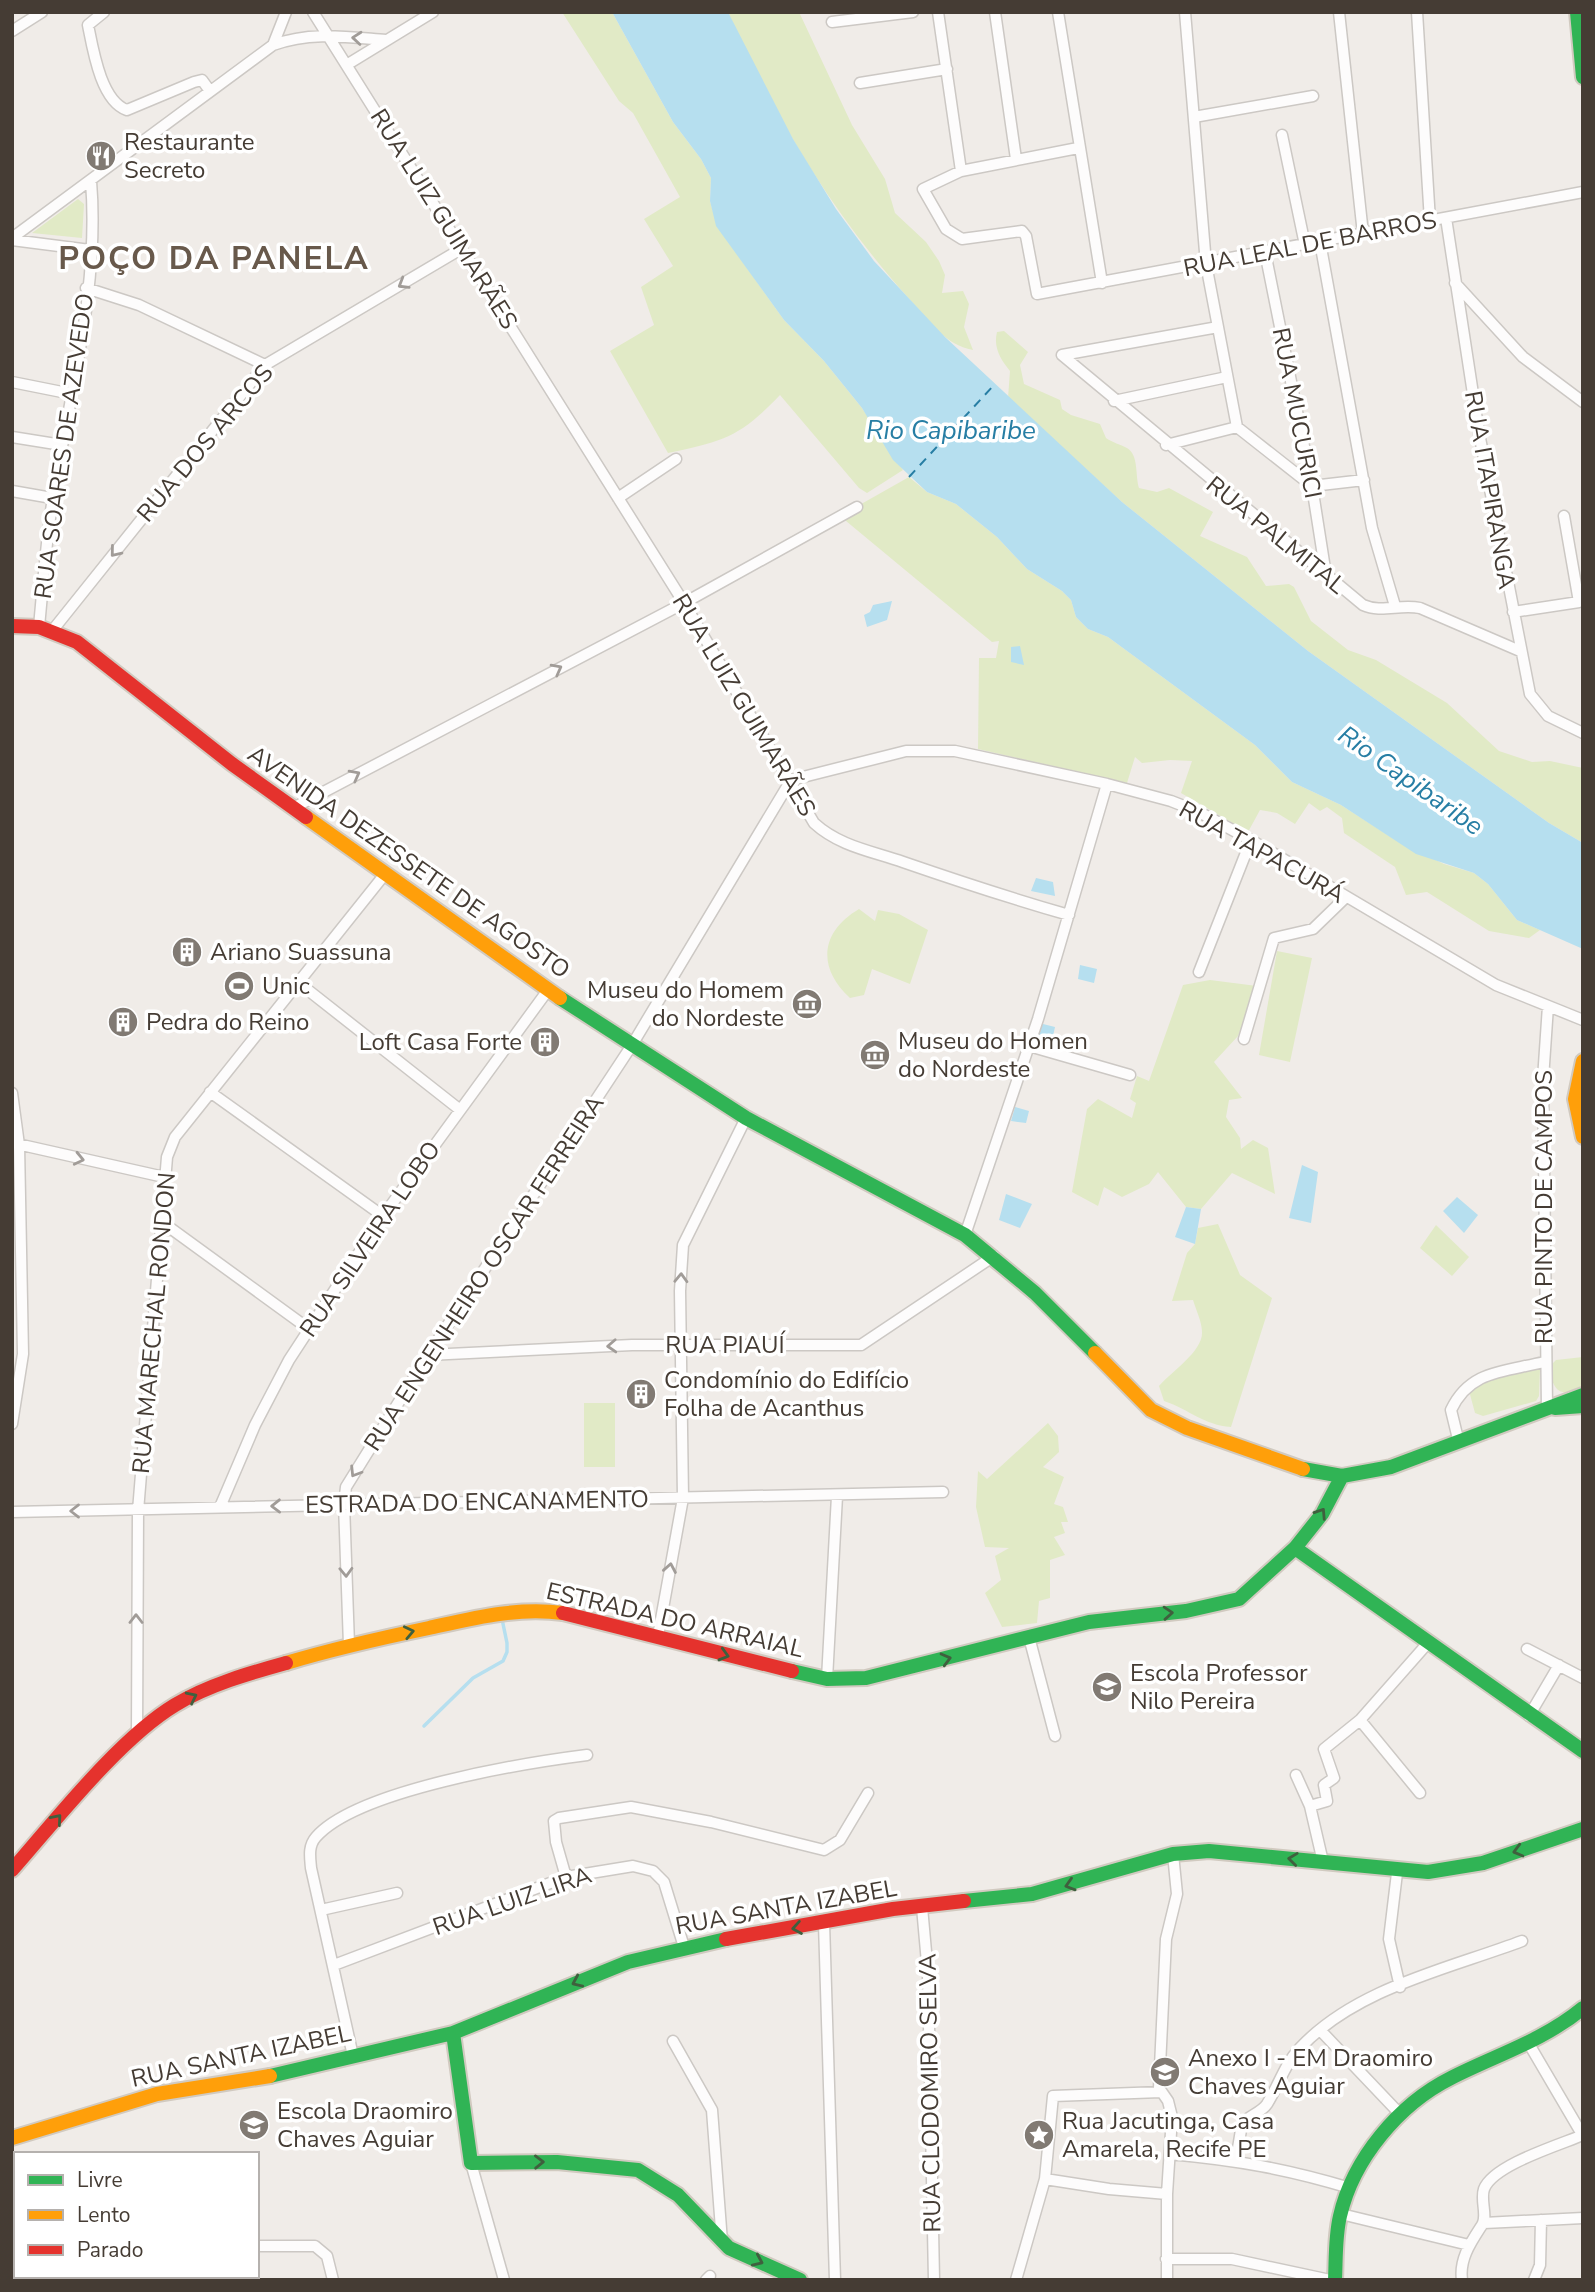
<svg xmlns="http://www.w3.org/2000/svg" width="1595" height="2292" viewBox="0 0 1595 2292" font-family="'Nunito Sans',sans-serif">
<rect width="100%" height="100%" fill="#f0ece8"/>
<path fill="#e1eac6" d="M562,12h50l61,110 28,37 10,19 -1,23 7,25 67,94 40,41 38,47 41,62 -36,23 -8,-5 -79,-93c-40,42 -56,46 -112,58l-58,-102 44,-26 -13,-38 32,-21 -29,-47 36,-22 -47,-84 -14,-12z
M728,12h71l53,113 33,54 10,34 31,29 13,19 6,14 -3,18 21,-2 6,13 -5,23 9,23c-28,-5 -44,-29 -62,-49 -77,-85 -137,-184 -183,-289z
M78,199l6,5 -2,34 -50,-5z
M1004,331l24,21 -8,13 4,19 36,16 2,9 9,6 29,9 6,14c7,5 14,6 21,10 12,7 8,27 12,40l18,4 12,-4 44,24 -13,24 47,21 19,29 23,-2 5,3 17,34 37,29 28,10 71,43 52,48 33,11 18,-1 33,7v75l-34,-20 -241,-172 -186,-149 -114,-104 2,-27c-9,-11 -17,-23 -13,-39z
M909,477l18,15 29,12 41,33 30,32 35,22 9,9 5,17 12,12 20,8 147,108 37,37 49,23 56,36 47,23 30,9 14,11 29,36 23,10 -11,8 -40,-7 -62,-39 -21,3 -11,-28 -51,-34 -2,-15 -15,-11 -7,4 -11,-8 -14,21 -18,-11 -17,-3 -12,22 -67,-39 11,-32 -22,-1 -28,3 -7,-6 -8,26 -149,-34 1,-91h17l3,-17 -7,1 -152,-126z
M859,909l16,12 3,-11 21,4 29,16 -18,54 -38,-15 -8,26 -14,3c-33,-30 -30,-66 9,-89z
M1277,951l35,7 -22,104 -31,-7z
M1210,980l47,6 -19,50 -24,26 28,36 -13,2 -3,17 14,21 1,11 12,-9 15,8 7,46 -43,-21 -31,36 -15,-2 -28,-35 -9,12 -27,13 -18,-10 -6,19 -26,-14 15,-83 11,-10 34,19 4,-15 -6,-4 7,-23 12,5 34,-96z
M1218,1224l22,51 32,23 -41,129c-27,-2 -41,-17 -67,-26l-5,-15c13,-15 44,-35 43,-54 0,-10 -6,-22 -9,-32l-21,1 15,-48 8,-9 3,-16z
M1436,1225l33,32 -17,19 -32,-28z
M1583,1357v33c-24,7 -31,1 -33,-24l6,-6z
M1536,1367l4,2 -1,27 -3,5 -53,15 -8,-3 -7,-26z
M584,1403h31v64h-31z
M1048,1423l10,13 1,16 -16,15 21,10 -10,27 9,3 5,15h-7l4,11 -11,4 11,18 -15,5v38l-11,3 -2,22 -35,4 -17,-34 16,-13 -6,-24 14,-8 -24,-1 -9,-40 2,-36 9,8z"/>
<path fill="#b6dfef" d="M612,12h116l65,127 43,70 38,52 71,76 177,165 186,149 241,172 34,20v106l-66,-29 -29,-36 -14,-11 -58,-19 -75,-49 -49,-23 -37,-37 -147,-108 -20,-8 -12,-12 -5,-17 -9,-9 -35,-22 -30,-32 -41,-33 -29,-12 -34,-32 -31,-52 -38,-47 -40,-41 -68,-94 -6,-25 1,-23 -10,-19 -28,-37z
M892,601l-5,19 -20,7 -3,-12 6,-3 3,-7z
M1020,646l4,19 -13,-3v-15z
M1036,878l17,4 2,14 -24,-5z
M1080,965l17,4 -3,14 -16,-4z
M1039,1023l16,4 -3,14 -15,-4z
M1015,1107l14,4 -3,12 -15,-2z
M1302,1165l16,7 -7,51 -22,-5z
M1006,1194l26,10 -12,24 -21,-8z
M1457,1197l21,18 -14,18 -21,-22z
M1186,1207l15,2 -6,35 -20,-7z"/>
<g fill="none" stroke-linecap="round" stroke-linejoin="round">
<path stroke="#b6dfef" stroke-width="3.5" d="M424,1726l49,-48 30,-17 4,-9v-9l-5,-24"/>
<path stroke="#277ea4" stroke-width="2" stroke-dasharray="9 7" stroke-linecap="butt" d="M909,477l85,-92"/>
<g stroke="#ccc8c4" stroke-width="13">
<path id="street" d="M104,12l-16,13c5,25 13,76 39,85l67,-28 8,-2 8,11
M313,12l371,591 130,220c25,23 57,28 89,39 55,19 110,37 166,53
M938,12l23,159
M995,12l21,147
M1058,12l44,271
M1185,12l21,252 31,163 75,59 52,-6
M1339,12l24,222
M1417,12l13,209
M832,22l81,-10
M12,31l30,-19
M273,45c38,-14 75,-8 113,-5
M348,64l85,-52
M860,83l87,-14
M1194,117l119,-21
M1282,135l23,110
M1078,148l-117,23 -38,18 23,40 16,10 60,-8 4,5 11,58 546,-102
M1446,218l33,215 51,261 18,22 35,17
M12,238l261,-193 13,-33
M12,240l78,10
M1320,242l52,286 23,78
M1265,252l47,234 14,89
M1455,283l68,74 60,45
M86,288l53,17 126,60
M1062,355l301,250c18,8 37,-1 57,3l100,43
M1062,355l156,-28
M12,382l60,12
M1114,401l113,-24
M12,437l50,8
M1166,445l71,-18
M12,491l40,7
M618,498l58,-39
M1513,612l66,-10 -15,-86
M39,627c5,-54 9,-107 19,-159 17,-93 41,-192 33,-287
M52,631l213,-266 196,-116
M791,780l115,-29h49l152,33 64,17 28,11 52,28 245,145 87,35
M295,807l389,-204 173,-96
M1199,972l52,-132
M299,983l160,126
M1244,1039l30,-101 39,-9 32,-31
M1029,1046l101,29
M210,1092l173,124
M12,1093l7,52 4,209 -11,70
M13,1143l151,34
M162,1222l147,107
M965,1235l73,-216 69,-235
M428,1355l204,-10h229l133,-89
M1547,1408l-4,-329 5,-73
M1459,1443l-8,-33c19,-40 53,-38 93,-48
M220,1507l35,-82 34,-65 94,-144 165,-226
M12,1512l931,-20
M658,1636l25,-138 -3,-207 3,-46 63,-127
M1029,1637l26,99
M349,1645l-5,-141 2,-17 82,-132 204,-310 159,-265
M1527,1649l56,29
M827,1679l10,-183
M1529,1716l30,-51
M1360,1720l60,73
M137,1736l1,-225 29,-354 8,-20 210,-263
M1296,1775l14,31 13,56
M1310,1806l17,-5 -3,-16 10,-7 -10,-29 36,-29 67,-76
M1397,1873l-8,66 11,48
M566,1877l-10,-35 -2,-21 5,-3 72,-11 80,15 113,28 16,-10 28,-47
M922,1907l6,67 6,306
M321,1910l76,-17
M824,1923l11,357
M334,1965l232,-88 67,-11 20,5 11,11 20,65
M1321,2031l78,82
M673,2041l39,69 10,132
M1529,2044l54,92
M353,2056l-42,-188c-1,-11 -3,-22 5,-31 41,-47 208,-74 271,-82
M1170,2154c66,6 117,15 180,34
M1236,2160l6,-36c7,-9 19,-11 25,-20 12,-19 17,-39 33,-56 56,-60 148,-79 222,-107
M471,2163l33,117
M1045,2179l64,10 58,5
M1341,2214l128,31
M1484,2223l99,-5
M257,2246h58l12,10 6,24
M1166,2259h66l98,21
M214,2276l1,4
M59,2280l3,-4
M706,2280l4,-4
M1016,2280l29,-101 8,-83 108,-4
M1167,2280v-86l5,-77 -4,-16 -9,-13 7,-149 11,-45 -4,-40
M1462,2280c-3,-21 9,-38 20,-55 6,-9 -2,-25 2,-36 9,-24 75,-44 99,-54
M1534,2280l6,-15 1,-45"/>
</g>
<g stroke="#d1cac0" stroke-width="18">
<path id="fast" d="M1577,12l6,65
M560,998l186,120 219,117 70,58 60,60
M1555,1408l28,-2
M1303,1469l39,7 49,-9 192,-72
M1295,1548l288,203
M792,1671l35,8 39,-1 223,-56 97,-11 53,-12 56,-51 27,-34 20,-38
M964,1901l68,-7 141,-40 36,-3 219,21 55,-9 100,-34
M453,2033l18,130 86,-1 81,8 40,25 51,53 71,32
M270,2076l183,-43 175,-71 98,-23
M1335,2280c1,-21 0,-43 5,-64 13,-57 59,-112 111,-138 45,-23 92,-37 132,-70"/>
</g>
<g stroke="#d1cac0" stroke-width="18">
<path id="slow" d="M306,817l254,181
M1583,1061l-8,38 8,38
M1095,1353l56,57 36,18 116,41
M286,1663c47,-14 95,-25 143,-35 45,-10 87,-21 134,-15
M12,2138l145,-44 113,-18"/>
</g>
<g stroke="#d1cac0" stroke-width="18">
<path id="jam" d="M12,626l27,1 38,15 155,122 74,53
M563,1613l229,58
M12,1870c44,-50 107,-131 163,-165 33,-20 75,-32 111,-42
M726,1939l167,-30 71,-8"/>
</g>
<use href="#street" stroke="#fdfcfc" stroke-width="10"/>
<use href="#fast" stroke="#30b455" stroke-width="14"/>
<use href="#slow" stroke="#ff9f0a" stroke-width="14"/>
<use href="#jam" stroke="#e5322d" stroke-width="14"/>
</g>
<defs><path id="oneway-chevron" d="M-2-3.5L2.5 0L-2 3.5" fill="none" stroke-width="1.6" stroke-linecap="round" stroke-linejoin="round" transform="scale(1.75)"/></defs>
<g stroke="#a19c98">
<use href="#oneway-chevron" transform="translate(357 38) rotate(-175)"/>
<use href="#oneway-chevron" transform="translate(403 284) rotate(149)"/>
<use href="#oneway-chevron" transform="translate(115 552) rotate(129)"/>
<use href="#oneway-chevron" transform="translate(557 669) rotate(-28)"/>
<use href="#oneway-chevron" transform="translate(355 775) rotate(-28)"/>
<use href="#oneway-chevron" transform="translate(79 1159) rotate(13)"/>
<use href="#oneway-chevron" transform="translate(681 1278) rotate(-88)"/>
<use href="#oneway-chevron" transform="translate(612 1346) rotate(177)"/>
<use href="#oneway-chevron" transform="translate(355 1472) rotate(122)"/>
<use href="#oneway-chevron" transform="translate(276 1506) rotate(179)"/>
<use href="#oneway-chevron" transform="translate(75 1511) rotate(180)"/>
<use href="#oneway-chevron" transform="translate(670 1568) rotate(-80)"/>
<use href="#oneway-chevron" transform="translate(346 1572) rotate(88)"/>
<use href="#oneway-chevron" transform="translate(136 1619) rotate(-90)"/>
</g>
<g stroke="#3f603e">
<use href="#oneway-chevron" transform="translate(1321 1513) rotate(-57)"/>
<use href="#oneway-chevron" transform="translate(1168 1613) rotate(-4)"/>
<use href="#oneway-chevron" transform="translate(409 1632) rotate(-12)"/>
<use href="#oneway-chevron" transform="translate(724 1655) rotate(16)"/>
<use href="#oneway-chevron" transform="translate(946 1659) rotate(-15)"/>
<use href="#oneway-chevron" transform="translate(192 1697) rotate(-26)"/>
<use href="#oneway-chevron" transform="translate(57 1819) rotate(-49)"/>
<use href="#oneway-chevron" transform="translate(1518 1851) rotate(165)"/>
<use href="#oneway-chevron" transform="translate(1293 1859) rotate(-173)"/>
<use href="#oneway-chevron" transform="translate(1070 1885) rotate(163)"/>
<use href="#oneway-chevron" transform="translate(797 1928) rotate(170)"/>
<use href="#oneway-chevron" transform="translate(577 1982) rotate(156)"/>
<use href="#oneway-chevron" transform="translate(539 2162) rotate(-1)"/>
<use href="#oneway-chevron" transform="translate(758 2261) rotate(24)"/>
</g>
<defs>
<g id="restaurant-disc" transform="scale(1.575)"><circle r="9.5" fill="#817a73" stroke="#fff"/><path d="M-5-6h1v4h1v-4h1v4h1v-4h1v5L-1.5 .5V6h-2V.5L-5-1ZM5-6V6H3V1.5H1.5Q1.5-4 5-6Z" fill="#fff"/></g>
<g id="building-disc" transform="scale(1.575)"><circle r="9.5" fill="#817a73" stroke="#fff"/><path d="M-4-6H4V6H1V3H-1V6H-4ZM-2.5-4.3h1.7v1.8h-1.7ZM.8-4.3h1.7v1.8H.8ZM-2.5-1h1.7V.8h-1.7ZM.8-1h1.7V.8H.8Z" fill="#fff"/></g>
<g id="stadium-disc" transform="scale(1.575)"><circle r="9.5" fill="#817a73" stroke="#fff"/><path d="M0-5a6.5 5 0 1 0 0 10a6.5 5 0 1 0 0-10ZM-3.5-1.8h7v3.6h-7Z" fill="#fff"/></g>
<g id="museum-disc" transform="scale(1.575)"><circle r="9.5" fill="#817a73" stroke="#fff"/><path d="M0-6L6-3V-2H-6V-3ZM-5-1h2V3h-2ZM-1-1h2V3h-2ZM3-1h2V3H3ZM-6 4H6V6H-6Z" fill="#fff"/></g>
<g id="school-disc" transform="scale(1.575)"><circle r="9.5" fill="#817a73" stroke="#fff"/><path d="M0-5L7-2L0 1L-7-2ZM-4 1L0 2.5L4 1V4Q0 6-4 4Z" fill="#fff"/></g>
<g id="sight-disc" transform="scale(1.575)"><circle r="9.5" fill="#817a73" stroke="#fff"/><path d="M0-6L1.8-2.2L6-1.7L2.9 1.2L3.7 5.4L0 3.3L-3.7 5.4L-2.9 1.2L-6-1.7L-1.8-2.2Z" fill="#fff"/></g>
</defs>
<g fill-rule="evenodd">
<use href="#restaurant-disc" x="101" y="156"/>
<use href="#building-disc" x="187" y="952"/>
<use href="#stadium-disc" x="239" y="986"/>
<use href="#museum-disc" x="807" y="1004"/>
<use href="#building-disc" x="123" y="1022"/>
<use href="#building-disc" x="545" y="1042"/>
<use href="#museum-disc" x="875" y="1055"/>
<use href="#building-disc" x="641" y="1394"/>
<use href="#school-disc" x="1107" y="1687"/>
<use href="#school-disc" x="1165" y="2072"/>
<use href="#school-disc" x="254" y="2125"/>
<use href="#sight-disc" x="1039" y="2135"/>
</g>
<g text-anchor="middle" stroke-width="7" stroke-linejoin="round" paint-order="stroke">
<g font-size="24" fill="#453c34" stroke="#fff" text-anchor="start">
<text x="124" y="150">Restaurante<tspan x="124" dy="28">Secreto</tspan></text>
<text x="210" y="960">Ariano Suassuna</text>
<text x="262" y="994">Unic</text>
<text x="784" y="998" text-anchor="end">Museu do Homem<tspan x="784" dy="28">do Nordeste</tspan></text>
<text x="146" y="1030">Pedra do Reino</text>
<text x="898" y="1049">Museu do Homen<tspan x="898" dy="28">do Nordeste</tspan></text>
<text x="522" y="1050" text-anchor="end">Loft Casa Forte</text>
<text x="664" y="1388">Condomínio do Edifício<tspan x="664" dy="28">Folha de Acanthus</tspan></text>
<text x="1130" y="1681">Escola Professor<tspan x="1130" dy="28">Nilo Pereira</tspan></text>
<text x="1188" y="2066">Anexo I - EM Draomiro<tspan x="1188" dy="28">Chaves Aguiar</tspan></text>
<text x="277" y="2119">Escola Draomiro<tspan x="277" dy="28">Chaves Aguiar</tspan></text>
<text x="1062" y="2129">Rua Jacutinga, Casa<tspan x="1062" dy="28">Amarela, Recife PE</tspan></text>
</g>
<g font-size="24" fill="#453c34" stroke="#fff">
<text transform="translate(444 219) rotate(58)" y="8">RUA LUIZ GUIMARÃES</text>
<text transform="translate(1310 244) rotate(-11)" y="8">RUA LEAL DE BARROS</text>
<text transform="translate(1297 413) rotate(79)" y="8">RUA MUCURICI</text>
<text transform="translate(205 443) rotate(-50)" y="8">RUA DOS ARCOS</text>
<text transform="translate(64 446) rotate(-82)" y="8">RUA SOARES DE AZEVEDO</text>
<text transform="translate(1490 490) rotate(80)" y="8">RUA ITAPIRANGA</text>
<text transform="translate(1276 535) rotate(39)" y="8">RUA PALMITAL</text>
<text transform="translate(744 705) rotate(59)" y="8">RUA LUIZ GUIMARÃES</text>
<text transform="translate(1262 852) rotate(29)" y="8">RUA TAPACURÁ</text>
<text transform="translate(409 862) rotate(35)" y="8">AVENIDA DEZESSETE DE AGOSTO</text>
<text transform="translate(1544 1207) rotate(-90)" y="8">RUA PINTO DE CAMPOS</text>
<text transform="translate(370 1239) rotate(-56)" y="8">RUA SILVEIRA LOBO</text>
<text transform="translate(484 1273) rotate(-57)" y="8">RUA ENGENHEIRO OSCAR FERREIRA</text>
<text transform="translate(154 1323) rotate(-85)" y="8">RUA MARECHAL RONDON</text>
<text x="725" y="1353">RUA PIAUÍ</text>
<text transform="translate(477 1502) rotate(-1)" y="8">ESTRADA DO ENCANAMENTO</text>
<text transform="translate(675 1620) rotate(13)" y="8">ESTRADA DO ARRAIAL</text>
<text transform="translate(512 1901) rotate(-19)" y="8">RUA LUIZ LIRA</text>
<text transform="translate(786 1907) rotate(-10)" y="8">RUA SANTA IZABEL</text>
<text transform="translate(241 2056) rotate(-12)" y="8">RUA SANTA IZABEL</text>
<text transform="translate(930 2093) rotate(-91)" y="8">RUA CLODOMIRO SELVA</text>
</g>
<g font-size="26" font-style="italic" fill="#277ea4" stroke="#fff">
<text x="951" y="439">Rio Capibaribe</text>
<text transform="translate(1411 780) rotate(35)" y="9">Rio Capibaribe</text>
</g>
<g font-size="32" font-weight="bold" letter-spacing="2" fill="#68594b" stroke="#fff">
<text x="214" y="269">POÇO DA PANELA</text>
</g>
</g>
<rect width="1595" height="2292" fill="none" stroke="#453c34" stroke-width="28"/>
<rect x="14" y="2152" width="245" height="126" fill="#ffffff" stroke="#b5b1ae" stroke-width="2"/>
<rect x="28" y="2175" width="35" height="10" fill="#30b455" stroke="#b5b1ae" stroke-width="2"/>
<text x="77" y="2187" font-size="21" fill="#453c34">Livre</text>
<rect x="28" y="2210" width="35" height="10" fill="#ff9f0a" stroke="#b5b1ae" stroke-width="2"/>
<text x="77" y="2222" font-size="21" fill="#453c34">Lento</text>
<rect x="28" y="2245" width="35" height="10" fill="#e5322d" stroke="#b5b1ae" stroke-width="2"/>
<text x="77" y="2257" font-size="21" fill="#453c34">Parado</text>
</svg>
